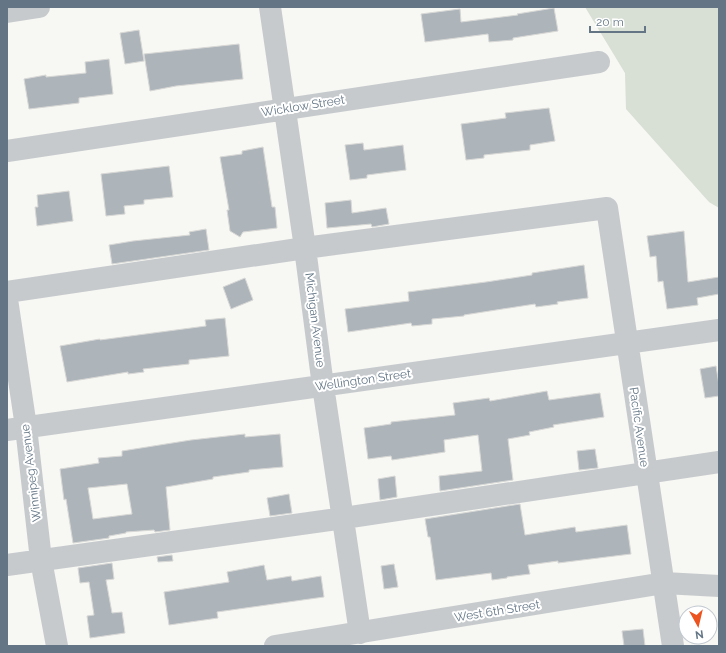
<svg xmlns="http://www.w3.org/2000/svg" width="726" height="653" viewBox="0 0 726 653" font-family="Raleway,sans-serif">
<rect width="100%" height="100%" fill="#f7f7f3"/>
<path fill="#d8dfd4" d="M585,7h134v201l-10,-6 -83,-93 -1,-36z"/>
<path fill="#adb5bb" stroke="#d8d8d6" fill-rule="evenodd" d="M554,8l4,23 -45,7v2l-24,2 -1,-8 -63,8 -4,-28 39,-5 1,13 57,-7 -1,-1z
M139,30l5,31 -19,3 -5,-31z
M239,44l4,35 -67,7 -26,5 -6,-37z
M109,59l4,35 -34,4v5l-50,6 -5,-30 22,-4v2l40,-4 -1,-11z
M549,108l6,33 -25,4v5l-46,5v3l-18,2 -5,-36 45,-6 -1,-5z
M363,143l1,7 39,-5 3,25 -39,5v3l-17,2 -5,-35z
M263,147l9,60h3l2,21 -34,4 -3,5 -10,-6 -3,-21h2l-9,-53 22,-3v-3z
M169,166l4,31 -29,3v4l-20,2 1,8 -19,2 -5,-42z
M69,191l4,30 -36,5 -2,-19h3l-1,-12z
M351,200l1,13 34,-5 3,16 -17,3 -1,-3 -44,4 -2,-25z
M206,229l3,21 -97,14 -3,-19 24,-4 57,-6 -1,-3z
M684,231l4,51 31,-5v17l-22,4 1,7 -31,4 -4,-28 -5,1 -2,-26 -6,1 -3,-21z
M584,265l4,33 -31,4 1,2 -22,3 -1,-3 -71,11v1l-32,3v5l-20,2 -1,-3 -63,9 -3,-23 64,-8 -1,-9 78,-10 46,-7v-2z
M245,278l8,22 -22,9 -8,-22z
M225,318l4,38 -40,4v4l-46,5 1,3 -16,2v-2l-61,10 -7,-36 40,-7v1l106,-14 -1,-6z
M716,366l3,19v11l-14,2 -5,-29z
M547,391l2,9 51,-7 4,24 -51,8 1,2 -25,5 1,3 -22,4 5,41 -73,11 -1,-15 43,-5 -4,-36 -34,5 1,12 -53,8 -1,-4 -23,3 -4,-31 27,-4v-2l64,-7 -2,-12 36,-5 1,3z
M245,434v3l35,-3 3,33 -34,3v2l-36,5v2l-47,8 4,43 -15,2 -1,-2 -28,2v1l-17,3v2l-36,5 -7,-44 -2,1 -4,-31 39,-6 -1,-5 24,-2v-5l69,-11zM127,484l5,30 -39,5 -5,-31z
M595,449l3,19 -19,2 -2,-19z
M395,476l2,21 -17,3 -2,-21z
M289,494l3,19 -22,3 -3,-18z
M520,504l5,31 50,-8 1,5 51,-7 4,29 -73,9v-2l-30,4 2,9 -23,3v1l-15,2 -1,-7 -55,7 -6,-43h-2l-3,-18z
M172,555l1,6 -15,1 -1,-5z
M112,563l2,16 -8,1 6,33 10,-1 3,21 -35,5 -3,-22 7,-1 -5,-33 -9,1 -2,-15z
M394,564l4,23 -14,2 -3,-23z
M264,565l3,15 24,-4 1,5 29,-5 3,21 -107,15 1,6 -49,7 -5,-33 65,-10 -2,-10z
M643,629l2,17h-21l-2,-15z"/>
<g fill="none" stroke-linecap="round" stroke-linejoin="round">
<path stroke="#c6cacd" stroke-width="22" d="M270,7l35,241 18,138 37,247
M7,12l32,-5
M7,151l592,-89
M7,292l298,-44 302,-40 66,438
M7,299l19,128 15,133 16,86
M7,430l712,-100
M7,565l337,-47 375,-56
M275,646l389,-63 55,3"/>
</g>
<g text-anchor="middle" stroke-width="4" stroke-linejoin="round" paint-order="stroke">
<g font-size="12" fill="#647686" stroke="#fff">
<text transform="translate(303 106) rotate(-9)" y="4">Wicklow Street</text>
<text transform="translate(315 320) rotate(83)" y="4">Michigan Avenue</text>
<text transform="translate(363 380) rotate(-8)" y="4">Wellington Street</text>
<text transform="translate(639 427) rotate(82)" y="4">Pacific Avenue</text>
<text transform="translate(31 473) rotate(-97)" y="4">Winnipeg Avenue</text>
<text transform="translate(497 611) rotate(-9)" y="4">West 6th Street</text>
</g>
</g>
<rect width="726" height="653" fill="none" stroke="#647686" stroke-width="16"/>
<g transform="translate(698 625) rotate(172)"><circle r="19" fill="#ffffff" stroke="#c1c8cf"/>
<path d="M0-3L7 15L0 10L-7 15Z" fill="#ec531e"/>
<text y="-6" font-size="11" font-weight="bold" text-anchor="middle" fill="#647686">N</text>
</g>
<path d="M590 26v6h55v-6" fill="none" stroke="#647686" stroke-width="2"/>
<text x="596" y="26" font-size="12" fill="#647686" stroke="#ffffff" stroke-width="3" paint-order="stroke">20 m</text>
</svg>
